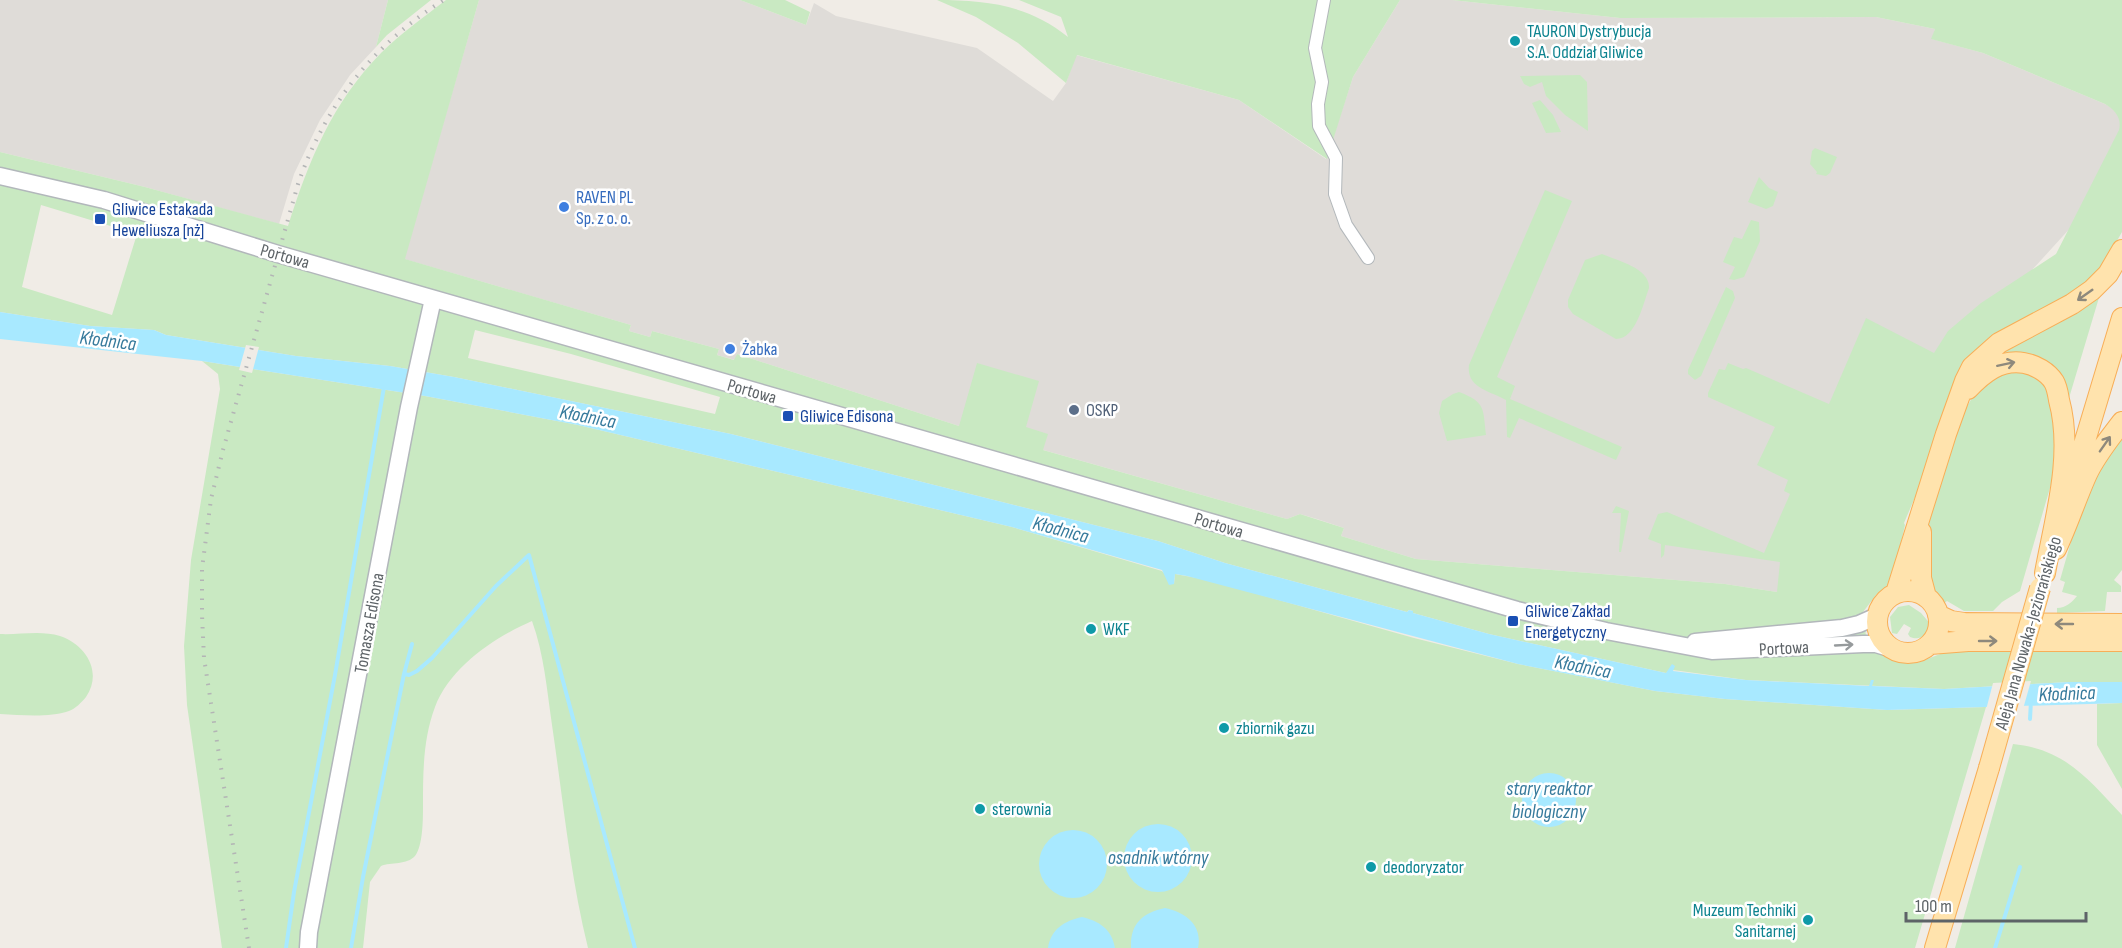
<svg xmlns="http://www.w3.org/2000/svg" width="2122" height="948" viewBox="0 0 2122 948" font-family="'Sofia Sans Condensed',sans-serif">
<rect width="100%" height="100%" fill="#f0ece6"/>
<path fill="#dfdcd8" d="M0,0h388l-12,47 -26,28 -30,45 -26,54 -15,50 -134,-37 -145,-35z
M479,0h261l66,25 8,-22 22,13 141,32 76,53 13,-18 10,-28 163,45 87,59 27,-82 47,-77h52l168,18 256,-1 59,12 -3,10 51,14 122,51 17,10v57l-109,120 -236,301 -52,-8 -309,-25 -75,-23 3,-8 -27,-9 -17,-5 -13,5 -328,-93 -222,-72 -2,6 -18,-5 2,-6 -67,-18 -2,6 -21,-6 2,-6 -227,-66z"/>
<path fill="#c9e9c2" fill-rule="evenodd" d="M388,0h43l-44,35 -11,12z
M446,0h33l-74,259 226,66 -2,6 21,6 2,-6 67,18 -2,6 17,5 3,-6 222,72 18,-63 62,18 -13,46 22,7 -5,16 244,69 13,-5 44,14 -3,8 75,23 309,25 52,8 3,-30 -115,-17 -1,10 -3,3v-14l-13,-5 10,-25 9,-2 97,41 26,-59 -6,-3 4,-11 -31,-15 18,-38 -67,-30v-4l11,-24 6,1 3,-7 15,6 3,-1 83,36 37,-86 68,35 14,-22 33,-28 75,-49 63,-124c3,-12 -4,-20 -14,-26l-122,-51 -52,-14 4,-10 -59,-12 -256,1 -168,-18h670v232l-23,40 -26,21 -103,64 -16,25 -30,94 -20,47 1,2 -10,45 -6,14 -13,11 -13,17 5,40 19,2 16,7 14,2 31,-12 174,-4v35h-52l-126,7 -198,-9 -73,-10 -7,3 -177,-39 -76,-21v-2l-4,-1 -2,2 -182,-49 -67,-22 -427,-107 -277,-57 -64,-11 -94,-10 -130,-21 -12,-5 -64,-4 -90,-14v-160l145,35 143,39c21,-66 44,-123 93,-173 20,-20 43,-36 65,-53zM41,205l96,29 -25,81 -90,-28zM475,330l96,24 149,43 -5,17 -247,-56z
M740,0h45l25,12 -4,13z
M937,0c49,0 92,5 131,37l-7,-20 -42,-17h381l-47,77 -26,82 -88,-59 -162,-45 -11,28 -48,-40 -42,-26z
M1580,75l7,7 1,49 -23,-16 -19,-19 -4,-14 -12,5 -6,-3 -4,-8z
M1540,100l13,15 8,17 -15,1 -14,-30z
M1815,148l22,9 -7,16 -4,3 -10,-2 1,-2 -7,-8 2,-13z
M1759,177l10,11 9,4 -5,14 -7,3 -18,-7z
M1545,190l27,11 -75,176 18,9 -5,13 112,48 -6,13 -97,-42 -9,20 -3,-1 -1,-37c-16,-9 -40,-12 -37,-35z
M1751,220l8,2 1,19 -16,36 -10,3 -5,-1 6,-12 -12,-5 11,-25 8,2z
M1602,254c16,7 48,14 47,34 -6,16 -13,51 -33,51l-43,-25 -5,-7v-7l17,-40z
M1726,287l7,4 2,7 -34,78 -6,4 -7,-6v-4z
M2101,291l-32,107 -9,-21 -65,-22z
M202,361l223,35 153,29 434,102 150,44 12,13 1,-10 33,6 206,58 104,26 137,27 70,8 162,11 99,-3 -71,241h-1327c-18,-73 -25,-149 -36,-223 -5,-35 -8,-71 -20,-104 -37,16 -82,46 -97,86 -12,32 -12,66 -12,99 0,13 0,40 -8,50 -8,9 -24,6 -34,10l-11,16 -7,66h-141l-35,-243 -3,-59 7,-86 29,-171 -2,-15z
M2017,370l20,8 8,8 5,11 7,56 -3,21 -34,117 -18,11 -9,9h-29l-17,-10 -4,3 -17,-20 1,-66 33,-100 12,-20 17,-18 12,-9z
M1459,392c27,10 24,17 27,43l-39,6 -8,-28 3,-12 11,-7z
M2122,434v136l-8,10 7,6v6h-14l-2,19 -48,2v-5c9,0 15,-6 20,-12l-15,-4 3,-10 -5,-2 20,-70 13,-29z
M1616,506l13,5 -8,41h-2l2,-39h-9z
M1909,605l12,8 11,13c-6,9 -11,15 -22,11l-2,-3 3,-6 -7,-4 -7,10 -5,-1 -2,-16 8,-10z
M0,634c19,1 41,-4 60,2 26,9 43,36 26,61 -4,5 -11,12 -17,14 -21,7 -47,4 -69,3z
M2122,703v86l-25,-44v-41z
M2013,744c52,5 75,35 109,71v133h-167z"/>
<path fill="#a8e9ff" d="M0,312l90,14 64,4 12,5 130,21 94,10 64,11 277,57 427,107 67,22 182,49 2,-2 4,1v2l76,21 177,39 6,-9 3,2 -2,5 73,9 123,6 2,-6h3l-2,6 72,3 126,-7h52v21l-235,7 -162,-11 -70,-8 -137,-27 -331,-88 -12,-2 -1,10 -5,1 -7,-15 -150,-43 -434,-102 -153,-29 -223,-35 -202,-22z
M1522 800a27 27 0 1 1 54 0a27 27 0 1 1-54 0Z
M1124 858a34 34 0 1 1 68 0a34 34 0 1 1-68 0Z
M1039 864a34 34 0 1 1 68 0a34 34 0 1 1-68 0Z
M1165,908c20,4 38,17 33,40h-67c-1,-24 11,-35 34,-40z
M1082,917c17,4 30,12 33,31h-67c3,-19 16,-27 34,-31z"/>
<path fill="#f0ece6" d="M246,345l13,2 -7,26 -13,-3z
M2031,681l-8,28 -37,1 7,-27z"/>
<g fill="none" stroke-linecap="round" stroke-linejoin="round">
<path stroke="#a8e9ff" stroke-width="4" d="M412,644l-8,30 5,1 8,-4 15,-13 64,-72 33,-31 106,393
M2030,719l1,-18
M286,948l8,-56 41,-217 49,-288
M351,948l12,-71 41,-203
M1995,948l25,-81"/>
<g stroke="#b3b8bb" stroke-width="14">
<path id="street" d="M1324,0l-9,48 7,34 -4,22 1,22 17,32 -1,36 11,31 22,33"/>
</g>
<g stroke="#b2b7bb" stroke-width="19">
<path id="secondary" d="M0,176l104,24 174,54 1239,356 89,21 106,20 151,-7h13l13,4
M1695,642l147,-14 17,-4 18,-8
M308,948l1,-16 100,-525 24,-108"/>
</g>
<g stroke="#f8ae57" stroke-width="22">
<path id="primary" d="M1968,389c15,-16 32,-30 56,-26 11,2 24,9 30,19 3,5 4,12 5,18 15,55 -4,118 -14,173
M2069,494l53,-176
M1921,532v46l5,19
M2056,549c12,-25 20,-51 31,-75 9,-19 22,-35 35,-52
M1877 622a31 31 0 1 1 62 0a31 31 0 1 1-62 0Z
M1896,593l50,-159 19,-53 7,-14 27,-24 73,-39 20,-14 16,-16 14,-24
M1938,615l13,6 13,2 158,1
M1930,644l38,-3h154
M1935,948l54,-180"/>
</g>
<use href="#street" stroke="#fff" stroke-width="12"/>
<use href="#secondary" stroke="#fff" stroke-width="16"/>
<use href="#primary" stroke="#ffe3ad" stroke-width="20"/>
<path stroke="#b3b4b5" stroke-width="4" stroke-dasharray="1.5 8" stroke-linecap="butt" d="M249,948l-45,-290 -2,-43v-46l9,-70 12,-49 75,-266c27,-78 75,-140 146,-184"/>
<g stroke="#f8ae57" stroke-width="22" stroke-linecap="butt">
<path id="primary-bridge" d="M1989,768l51,-180"/>
</g>
<use href="#primary-bridge" stroke="#ffe3ad" stroke-width="20"/>
</g>
<defs><path id="oneway-shaft" d="M-6 0H5M1.5-3L5.5 0L1.5 3" fill="none" stroke-width="1.6" stroke-linecap="round" stroke-linejoin="round" transform="scale(1.5)"/></defs>
<g stroke="#8e897c">
<use href="#oneway-shaft" transform="translate(2085 295) rotate(145)"/>
<use href="#oneway-shaft" transform="translate(2006 364) rotate(-12)"/>
<use href="#oneway-shaft" transform="translate(2105 444) rotate(-55)"/>
<use href="#oneway-shaft" transform="translate(2064 624) rotate(180)"/>
<use href="#oneway-shaft" transform="translate(1988 641)"/>
</g>
<use stroke="#969a9c" href="#oneway-shaft" transform="translate(1844 645) rotate(-3)"/>
<g fill="#0f9aa8" stroke="#fff" stroke-width="2">
<circle cx="1515" cy="41" r="6"/>
<circle cx="1091" cy="629" r="6"/>
<circle cx="1224" cy="728" r="6"/>
<circle cx="980" cy="809" r="6"/>
<circle cx="1371" cy="867" r="6"/>
<circle cx="1808" cy="920" r="6"/>
</g>
<g fill="#3f7fe0" stroke="#fff" stroke-width="2">
<circle cx="564" cy="207" r="6"/>
<circle cx="730" cy="349" r="6"/>
</g>
<g fill="#1a4fb4" stroke="#fff" stroke-width="2">
<rect x="94" y="213" width="12" height="12" rx="3"/>
<rect x="782" y="410" width="12" height="12" rx="3"/>
<rect x="1507" y="615" width="12" height="12" rx="3"/>
</g>
<circle fill="#5c6f8a" stroke="#fff" stroke-width="2" cx="1074" cy="410" r="6"/>
<g text-anchor="middle" stroke-width="5" stroke-linejoin="round" paint-order="stroke">
<g font-size="18" fill="#0d838f" stroke="#fff" text-anchor="start">
<text x="1527" y="37">TAURON Dystrybucja<tspan x="1527" dy="21">S.A. Oddział Gliwice</tspan></text>
<text x="1103" y="635">WKF</text>
<text x="1236" y="734">zbiornik gazu</text>
<text x="992" y="815">sterownia</text>
<text x="1383" y="873">deodoryzator</text>
<text x="1796" y="916" text-anchor="end">Muzeum Techniki<tspan x="1796" dy="21">Sanitarnej</tspan></text>
</g>
<g font-size="18" fill="#366cbe" stroke="#fff" text-anchor="start">
<text x="576" y="203">RAVEN PL<tspan x="576" dy="21">Sp. z o. o.</tspan></text>
<text x="742" y="355">Żabka</text>
</g>
<g font-size="18" fill="#164399" stroke="#fff" text-anchor="start">
<text x="112" y="215">Gliwice Estakada<tspan x="112" dy="21">Heweliusza [nż]</tspan></text>
<text x="800" y="422">Gliwice Edisona</text>
<text x="1525" y="617">Gliwice Zakład<tspan x="1525" dy="21">Energetyczny</tspan></text>
</g>
<g font-size="18" fill="#5d6367" stroke="#fff">
<text transform="translate(285 256) rotate(16)" y="6">Portowa</text>
<text transform="translate(752 391) rotate(16)" y="6">Portowa</text>
<text transform="translate(1219 525) rotate(17)" y="6">Portowa</text>
<text transform="translate(369 623) rotate(-80)" y="6">Tomasza Edisona</text>
<text transform="translate(2028 633) rotate(-74)" y="6">Aleja Jana Nowaka-Jeziorańskiego</text>
<text transform="translate(1784 648) rotate(-3)" y="6">Portowa</text>
</g>
<g font-size="18" fill="#4e5e75" stroke="#fff" text-anchor="start">
<text x="1086" y="416">OSKP</text>
</g>
<g font-size="20" font-style="italic" fill="#367a9c" stroke="#fff">
<text transform="translate(108 340) rotate(7)" y="7">Kłodnica</text>
<text transform="translate(588 416) rotate(11)" y="7">Kłodnica</text>
<text transform="translate(1061 529) rotate(15)" y="7">Kłodnica</text>
<text transform="translate(1583 666) rotate(11)" y="7">Kłodnica</text>
<text transform="translate(2067 693) rotate(-2)" y="7">Kłodnica</text>
<text x="1549" y="795">stary reaktor<tspan x="1549" dy="23">biologiczny</tspan></text>
<text x="1158" y="864">osadnik wtórny</text>
</g>
</g>
<path d="M1906 912v9h180v-9" fill="none" stroke="#5d6367" stroke-width="3"/>
<text x="1915" y="912" font-size="18" fill="#5d6367" stroke="#ffffff" stroke-width="4.5" paint-order="stroke">100 m</text>
</svg>
